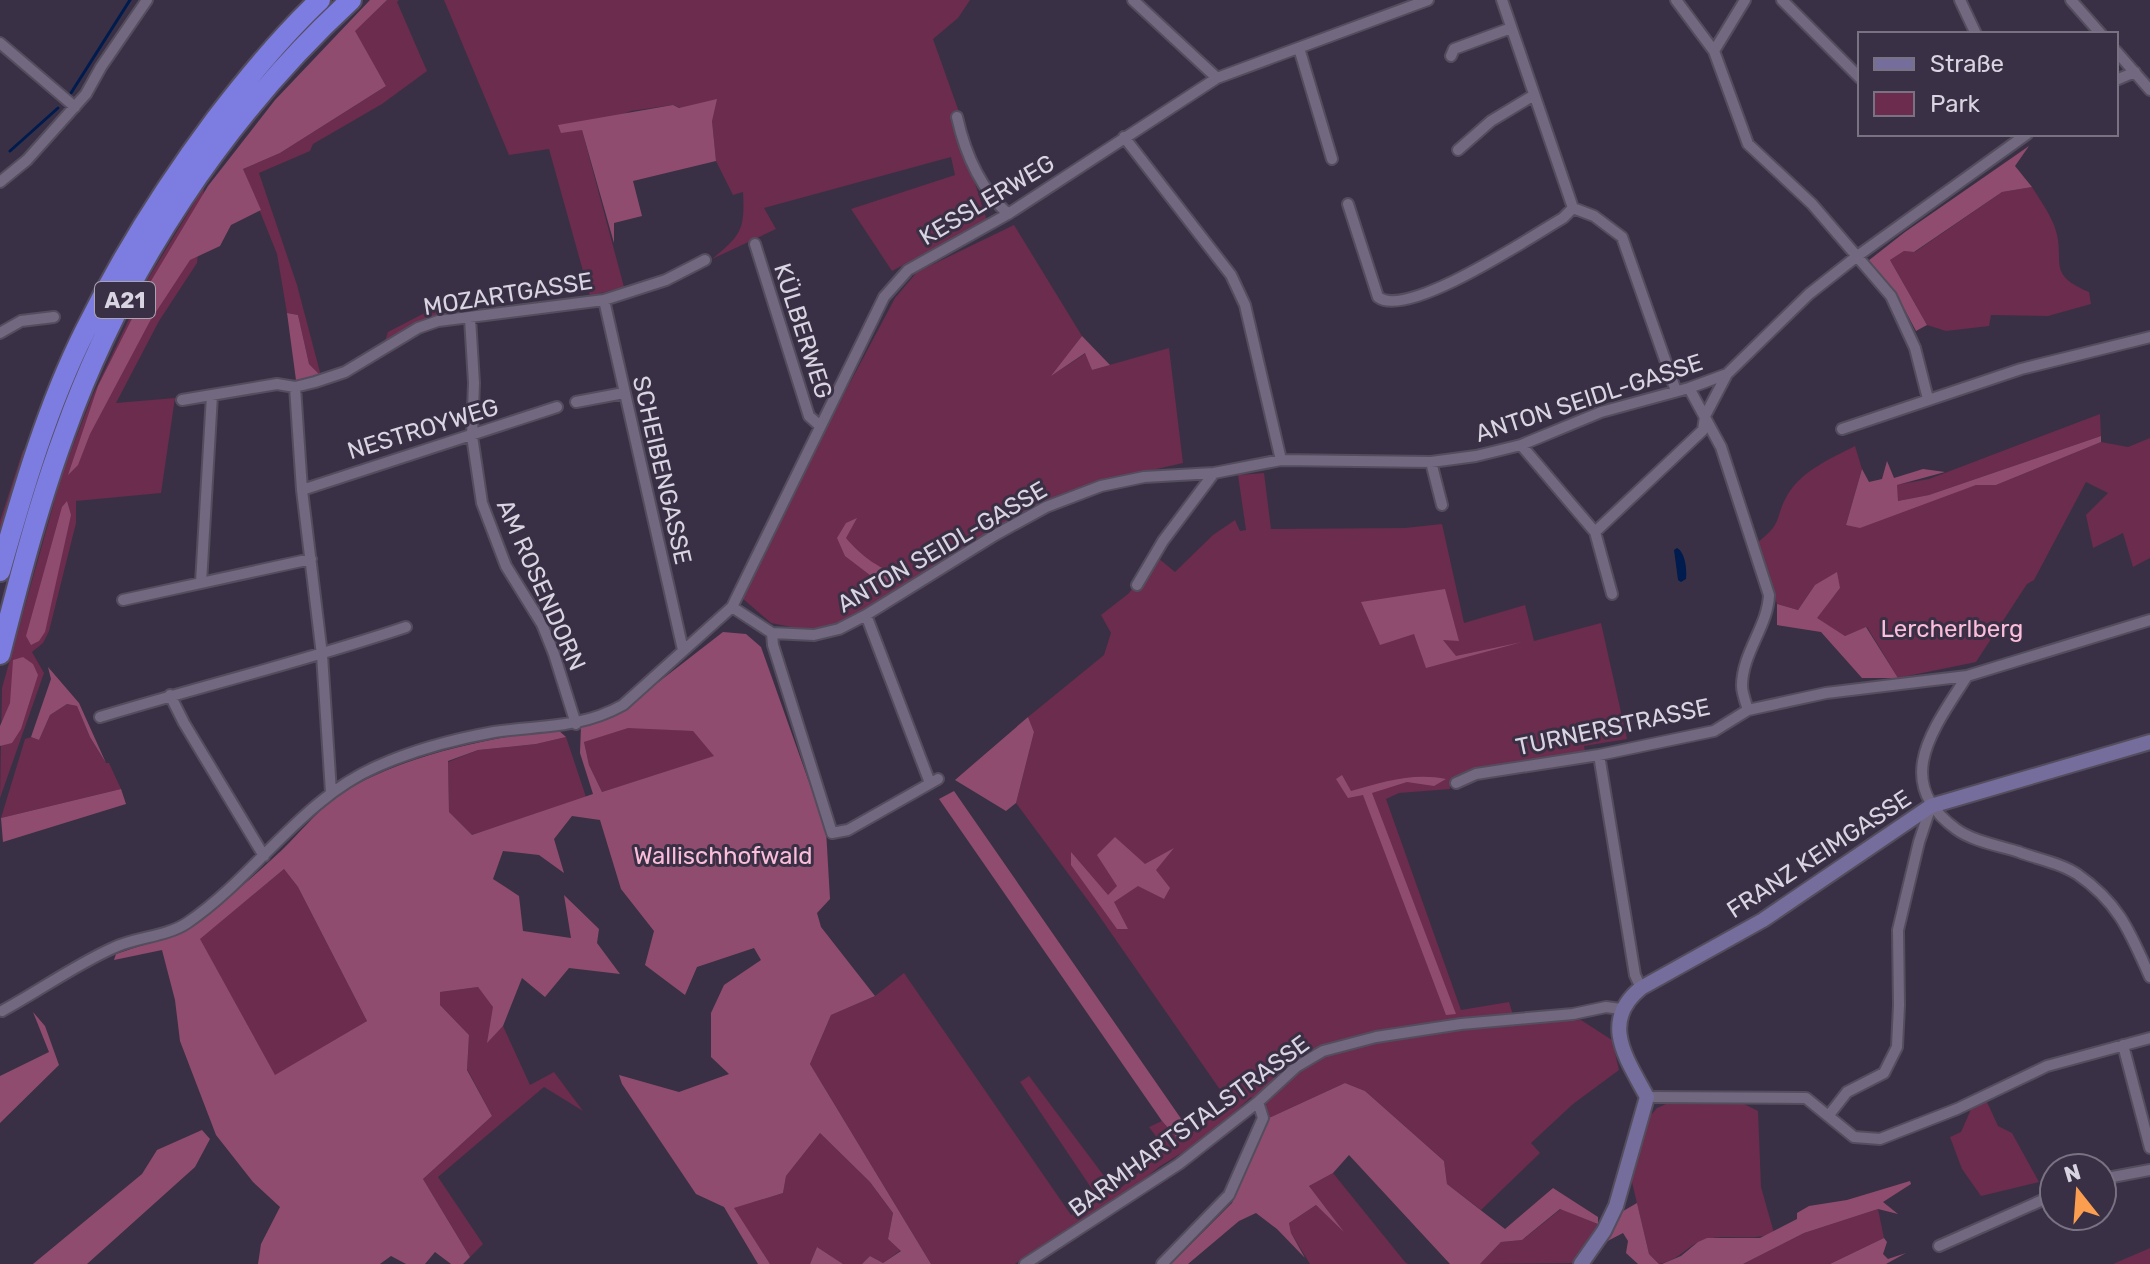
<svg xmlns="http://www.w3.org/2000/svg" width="2150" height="1264" viewBox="0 0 2150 1264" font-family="Rubik,sans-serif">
<rect width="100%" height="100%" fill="#393045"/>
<path fill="#6b2c4d" d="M387,0h12l-2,2 30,69 -45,33 -69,40 -3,7 -51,22 38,112 24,91 -12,-12 -11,-49 -11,-2 -10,-59 -34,-85 37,-16 106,-67 -32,-55z
M444,0h526l-12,18 -25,21 26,73 -5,5 33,104 -95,50 -41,-62 104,-34 -4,-18 -187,51 12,21 -64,30c29,-24 33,-29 31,-67l-10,3 -17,-34 -4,-40 -39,-16 -42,6 -49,19 42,157 -34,9 -41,-147 -40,6z
M204,187l-7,76 -38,58 -43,82 59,-5 -14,95 -85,8v22l-27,108 -6,12 -11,9 12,21 -44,125 2,-110 60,-214 30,-77 56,-118z
M2032,187c8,13 20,29 24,44 9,31 -10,43 33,61l2,12 -43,12 -57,-1 -2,11 -43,5 -19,-6 -37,-65 14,-9 11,1 87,-60z
M1014,225l68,111 -28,38 32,-21 6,17 77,-22 14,115 -88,20 -58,22 -199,120 -32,5 -35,-7 -29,-25 85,-172 68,-128 22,-26z
M442,304l-5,11 -52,26 3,-9z
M2100,414l1,22 -172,59 -31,6 -2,-16 33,-6z
M2150,438v120l-17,9 -10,-34 -30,15 -7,-33 22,-22 -22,-11 -52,98 -7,4 -51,78 -78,16 -31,-51 -22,9 -29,-18 24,-30 -25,-3 -17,25 -21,-6 -19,-62c26,-20 16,-24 30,-48 15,-24 42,-35 67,-48l7,23 -16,56 130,-40h20l105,-43 27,5z
M23,450l2,1 -25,89v-19z
M1264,473l7,56 134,-1 37,-4 22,99 61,-18 9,36 67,-18 26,116 -43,7 2,9 -108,17 -28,7v10l-51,4 -13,6 75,211 48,-8 7,22 65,-4 31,20 7,30 -46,34 -42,39 9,10 -59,57 -34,-26 -3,-23 -79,-70 -20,-8 -76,35 -18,-21 -45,41 -47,29 -37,30 -107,67h-84l-121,-200 21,-49 44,-19 29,-23 167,242 27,-17 -78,-116 9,-6 87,116 36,-31 9,-18 -12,-16 13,-6 16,18 13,-6 39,-29 -135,-194 -79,-107 18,-71 -6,-15 76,-62 7,-22 -10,-18 27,-21 30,-36 17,14 38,-37 22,-15 5,11 6,-1 -8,-55z
M67,704l10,2 13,31 16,26h3l12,26 -120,29 24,-79 6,-2 8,3 11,-25z
M628,727l65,4 22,25 -113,36 -13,-27 -5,-23z
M566,737l20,60 -114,38 -23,-23 -1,-50 30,-12 58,-6z
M284,869l14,18 69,134 -92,55 -76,-137z
M478,987l16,20 -6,34 15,-15 27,59 24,-13 29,39 -39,-24 -106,90 45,67 -13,13 -47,-78 69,-63 -25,-47 2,-34 -29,-30v-13z
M1987,1102l11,24 14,7 27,49 -58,14 -19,-27 -12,-32 11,-5 11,-25z
M1666,1104h78l14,7 3,76 13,46c-23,9 -48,0 -70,7 -17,5 -24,20 -45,24l-10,-10 -18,-76 19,-62 7,-8z
M820,1133l50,49 23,31 -5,26 13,11 -18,13 -13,-7 -8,8h-19l-26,-17 -7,17h-40l-37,-56 50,-15 3,-17z
M1333,1173l72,89 3,2h-98l-19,-31 -2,-10 27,-18 23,21 -30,-40z
M1561,1209l37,15 -22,39 -96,1 21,-22 21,-2z
M1878,1209l6,29 -54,26h-87l61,-31z
M2150,1248v16h-37z"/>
<path fill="#904c6e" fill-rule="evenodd" d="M370,0h17l-32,31 31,55 -106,67 -37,16 18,41 -30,15 -11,21 -30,14 -40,61 -60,113 -12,31 -10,10 30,-89 53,-105 57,-95 67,-86z
M717,99l-5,22 4,40 -83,20 9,35 -28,7v20l-32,-113 -21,3 -3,-8 115,-20 6,3z
M2029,146l-14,20 17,21 -30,5 -88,60 -10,-1 -14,9 37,65 -11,6 -18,-34 -30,-36 37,-29z
M287,313l11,2 11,49 12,12 -25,4z
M1082,336l28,29 -18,5 -7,-17 -34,23z
M2101,436v6l-105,43h-20l-116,43 -14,-3 16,-56 7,13 13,-3 5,-18 7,17 29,-9 22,3 -48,13 1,16 31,-6z
M67,501l4,14 -26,117 -6,9 -8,4 -5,-9 36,-129z
M857,518l-11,20c14,17 36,34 59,38l-6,6 -16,3 -38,-29 -8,-18 9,-15z
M1837,572l3,16 -23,30 28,18 21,-9 32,51h-36l-41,-46 -44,-7v-21l21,6 17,-25z
M1445,589l14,52 -16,-1 13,16 66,-14 -96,26 -12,-34 -34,11 -19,-43z
M723,632l23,2 15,13 65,183 4,69 -13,14 4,14 54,69 -44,19 -21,49 121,200h-69l8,-8 13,7 18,-12 -13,-12 5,-26 -23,-31 -50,-49 -34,43 -3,17 -49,15 36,56h-12l-34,-57 -28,-13 -74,-110 -3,-9 60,17 50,-18 -18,-17v-44l13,-28 37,-25 -7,-12 -57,19 -12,28 -40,-30 9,-34 -33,-42 -21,-69 -28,-4 -18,23 10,34 -25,-18 -36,-4 -10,28 26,17 4,35 48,7 -7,-43 35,34 -2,14 23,31 -51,-6 -24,29 -23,-19 -19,48 -16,17 6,-36 -15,-20 -38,5v13l29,30 -2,35 25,46 -69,63 47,78 -7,7h-12l-16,-12 -10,12h-19l-15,-8 -11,8h-122l3,-20 19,-37 -27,-25 -37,-47 -36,-94 -5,-41 -13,-50 -48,10 2,-6c20,-7 44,-13 63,-23 30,-15 80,-59 105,-83 16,-16 31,-34 48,-47 54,-43 157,-63 225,-72l9,8 -30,7 -58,6 -30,11 1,51 23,23 121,-41 -13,-41 1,-27 35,-11zM628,728l65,3 21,25 -112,36 -13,-27 -5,-23zM284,869l14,18 69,134 -92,54 -75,-136z
M23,657l10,7 5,11 -17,54 -9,14 -12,3v-20l10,-23 3,-43z
M48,667l31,36 27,60 -16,-26 -13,-31 -10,-2 -17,11 -11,25 -8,-3 20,-58z
M1028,717l6,15 -18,71 -10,8 -51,-31z
M1342,775l9,16c31,-9 63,-19 95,-12l-12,7 -27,-4 -35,11 84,221 -10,1 -83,-220 -15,3 -12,-19z
M121,789l5,15 -123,38 -2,-24z
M954,791l237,342 -13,6 -16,-18 -223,-322z
M1115,837l30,27 29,-16 -18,22 14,18 -6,11 -26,-13 -24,16 14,27h-11l-46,-64v-13l37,43 9,-9 -20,-31z
M33,1012l12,14 14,39 -59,58v-47l49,-24z
M1345,1083l20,8 79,70 3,23 58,45 48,-41 45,29v7l-38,-15 -38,31 -21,2 -21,22h-30l-101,-109 -16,18 -24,13 35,46 -28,-27 -27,18 2,10 14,25 -28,-29 -21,-16 -17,8 -51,43h-17l61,-61 37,-85z
M202,1130l8,9 -15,28 -108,97h-54l109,-90 15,-24z
M1910,1181l1,3 -28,18 15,12 -20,-5 -74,24 -61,31h-81l19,-8 17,-14 9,-4h53l37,-19v-6l12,-7 38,-6z
M1637,1203l12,51 10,10h-21l-12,-11 2,-12 -5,-8 -25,13 20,-32z
M1884,1238l3,4 -4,12 5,5 18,-6 -20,11h-56z
M817,1247l26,17h-33z"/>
<path fill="#001b4e" d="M1677,548c8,4 10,21 9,31l-5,3 -3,-2 -4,-30z"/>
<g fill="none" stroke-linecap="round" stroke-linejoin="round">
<path stroke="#001b4e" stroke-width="3" d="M71,93l59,-93
M10,151l48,-43"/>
<g stroke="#544d5e" stroke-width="14">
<path id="minor" d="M1133,0l84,78
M1502,0l71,208 21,8 28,21 54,154
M1676,0l38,51 34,93 64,60 79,92 24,52 13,51
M1782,0l78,78
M1960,0l16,34
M2071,0l30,34
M0,43l75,64
M1299,48l33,111
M1714,51l31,-51
M2116,51l34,39
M1451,56l3,-7 57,-21
M2116,80l19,-8
M957,117c8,36 24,72 51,97
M1124,137l107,138 14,30 36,155
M1458,150l33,-29 43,-26
M0,182l27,-22 59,-66 15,-27 46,-67
M1348,204l30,93c29,23 154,-61 185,-79l10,-10
M755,244l54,172 11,10
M604,300l79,350
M470,318l4,65 -2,53 10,67 24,63 36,58 12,30 22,70
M0,333l21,-12 33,-4
M295,387l7,103 20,165 9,137
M1689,388l32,59 48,148c-1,31 -27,58 -27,91 0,7 4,17 6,24
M182,400l95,-16 18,3 20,-5 30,-10 73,-44 20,-7 166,-21 62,-20 39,-20
M576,402l48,-9
M1842,429l179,-60 129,-32
M1521,445l74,87 108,-102 2,-14 22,-42
M1431,462l11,43
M302,490l255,-83
M1595,532l17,62
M201,583l11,-188
M1137,585l26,-44 51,-68
M123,600l188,-41
M732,607l40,26 42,2 25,-6 27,-14 129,-80 51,-28 55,-21 43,-9 70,-4 67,-13 150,2 45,-6 45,-11 80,-33 88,-24 38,-14 82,-80 47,-37 171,-123
M866,615l64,168
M772,633l1,12 59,188 16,-3 90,-51
M1967,676c-32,51 -77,105 -11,153 16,12 44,17 63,23 18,7 42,11 58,22 42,29 53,58 73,103
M170,695l14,28 80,133
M100,717c102,-31 205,-56 306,-90
M1599,755l36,220 6,13
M1456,783l20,-9 123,-19 115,-24 34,-21 78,-17 141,-17 183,-56
M2,1011c37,-20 73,-46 111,-63 22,-11 53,-11 74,-25 68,-46 114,-124 191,-157 36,-16 77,-27 116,-34 47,-7 86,-3 129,-27l109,-98 152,-310 24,-27 100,-56 209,-136 211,-78
M2123,1045l27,103
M1647,1097l159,1 48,39 26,2 77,-30 90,-43 103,-28
M1829,1115l18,-23 37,-19 13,-26 2,-42 -1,-75 21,-88 12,-36
M2102,1179l48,-9
M1939,1246l115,-51
M1025,1264l154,-100 79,-62 38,-35 27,-16 53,-14 85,-13 112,-10 33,-7 15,2
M1162,1264l67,-69 34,-77 -5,-16"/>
</g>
<g stroke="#544d5e" stroke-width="18">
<path id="secondary" d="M1581,1264l23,-33 12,-25 31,-109c-20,-38 -48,-75 -6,-109l122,-68 168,-114 219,-64"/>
</g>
<g stroke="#544d5e" stroke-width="24">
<path id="motorway" d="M0,571c23,-81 47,-164 85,-240 37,-75 81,-145 131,-212 32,-42 66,-83 104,-119
M0,654c19,-74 38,-149 65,-222 58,-162 159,-315 286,-432"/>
</g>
<use href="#minor" stroke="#72687f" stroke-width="10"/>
<use href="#secondary" stroke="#756e9c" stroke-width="14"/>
<use href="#motorway" stroke="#7c7ce1" stroke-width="20"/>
</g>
<g text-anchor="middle" stroke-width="6" stroke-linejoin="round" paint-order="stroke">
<rect fill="#393045" stroke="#a9a3b2" stroke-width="2" x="95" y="282" width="60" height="36" rx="6"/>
<g font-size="22" font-weight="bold" fill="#d9d4e1">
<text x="125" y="308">A21</text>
</g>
<g font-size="24" fill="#d9d4e1" stroke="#393045">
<text transform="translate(987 200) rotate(-31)" y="8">KESSLERWEG</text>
<text transform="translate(508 294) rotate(-9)" y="8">MOZARTGASSE</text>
<text transform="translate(803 331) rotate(72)" y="8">KÜLBERWEG</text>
<text transform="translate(1589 398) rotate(-18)" y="8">ANTON SEIDL-GASSE</text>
<text transform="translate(423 429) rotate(-17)" y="8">NESTROYWEG</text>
<text transform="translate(662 470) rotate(77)" y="8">SCHEIBENGASSE</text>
<text transform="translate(942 547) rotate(-30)" y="8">ANTON SEIDL-GASSE</text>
<text transform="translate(541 585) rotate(66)" y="8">AM ROSENDORN</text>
<text transform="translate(1613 727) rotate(-12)" y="8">TURNERSTRASSE</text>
<text transform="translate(1819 854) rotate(-33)" y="8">FRANZ KEIMGASSE</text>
<text transform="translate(1189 1126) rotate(-36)" y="8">BARMHARTSTALSTRASSE</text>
</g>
<g font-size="24" fill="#fbbdd9" stroke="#393045">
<text x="1952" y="637">Lercherlberg</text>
<text x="723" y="864">Wallischhofwald</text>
</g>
</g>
<rect x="1858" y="32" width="260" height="104" fill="#393045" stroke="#797283" stroke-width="2"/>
<rect x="1874" y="58" width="40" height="12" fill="#756e9c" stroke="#797283" stroke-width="2"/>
<text x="1930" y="72" font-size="24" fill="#d9d4e1">Straße</text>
<rect x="1874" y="92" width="40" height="24" fill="#6b2c4d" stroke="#797283" stroke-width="2"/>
<text x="1930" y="112" font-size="24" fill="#d9d4e1">Park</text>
<g transform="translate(2078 1192) rotate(343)"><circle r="38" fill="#393045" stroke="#797283" stroke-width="2"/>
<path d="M0-6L14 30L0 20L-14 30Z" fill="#fb9e50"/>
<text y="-12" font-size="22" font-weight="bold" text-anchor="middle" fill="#d9d4e1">N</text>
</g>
</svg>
